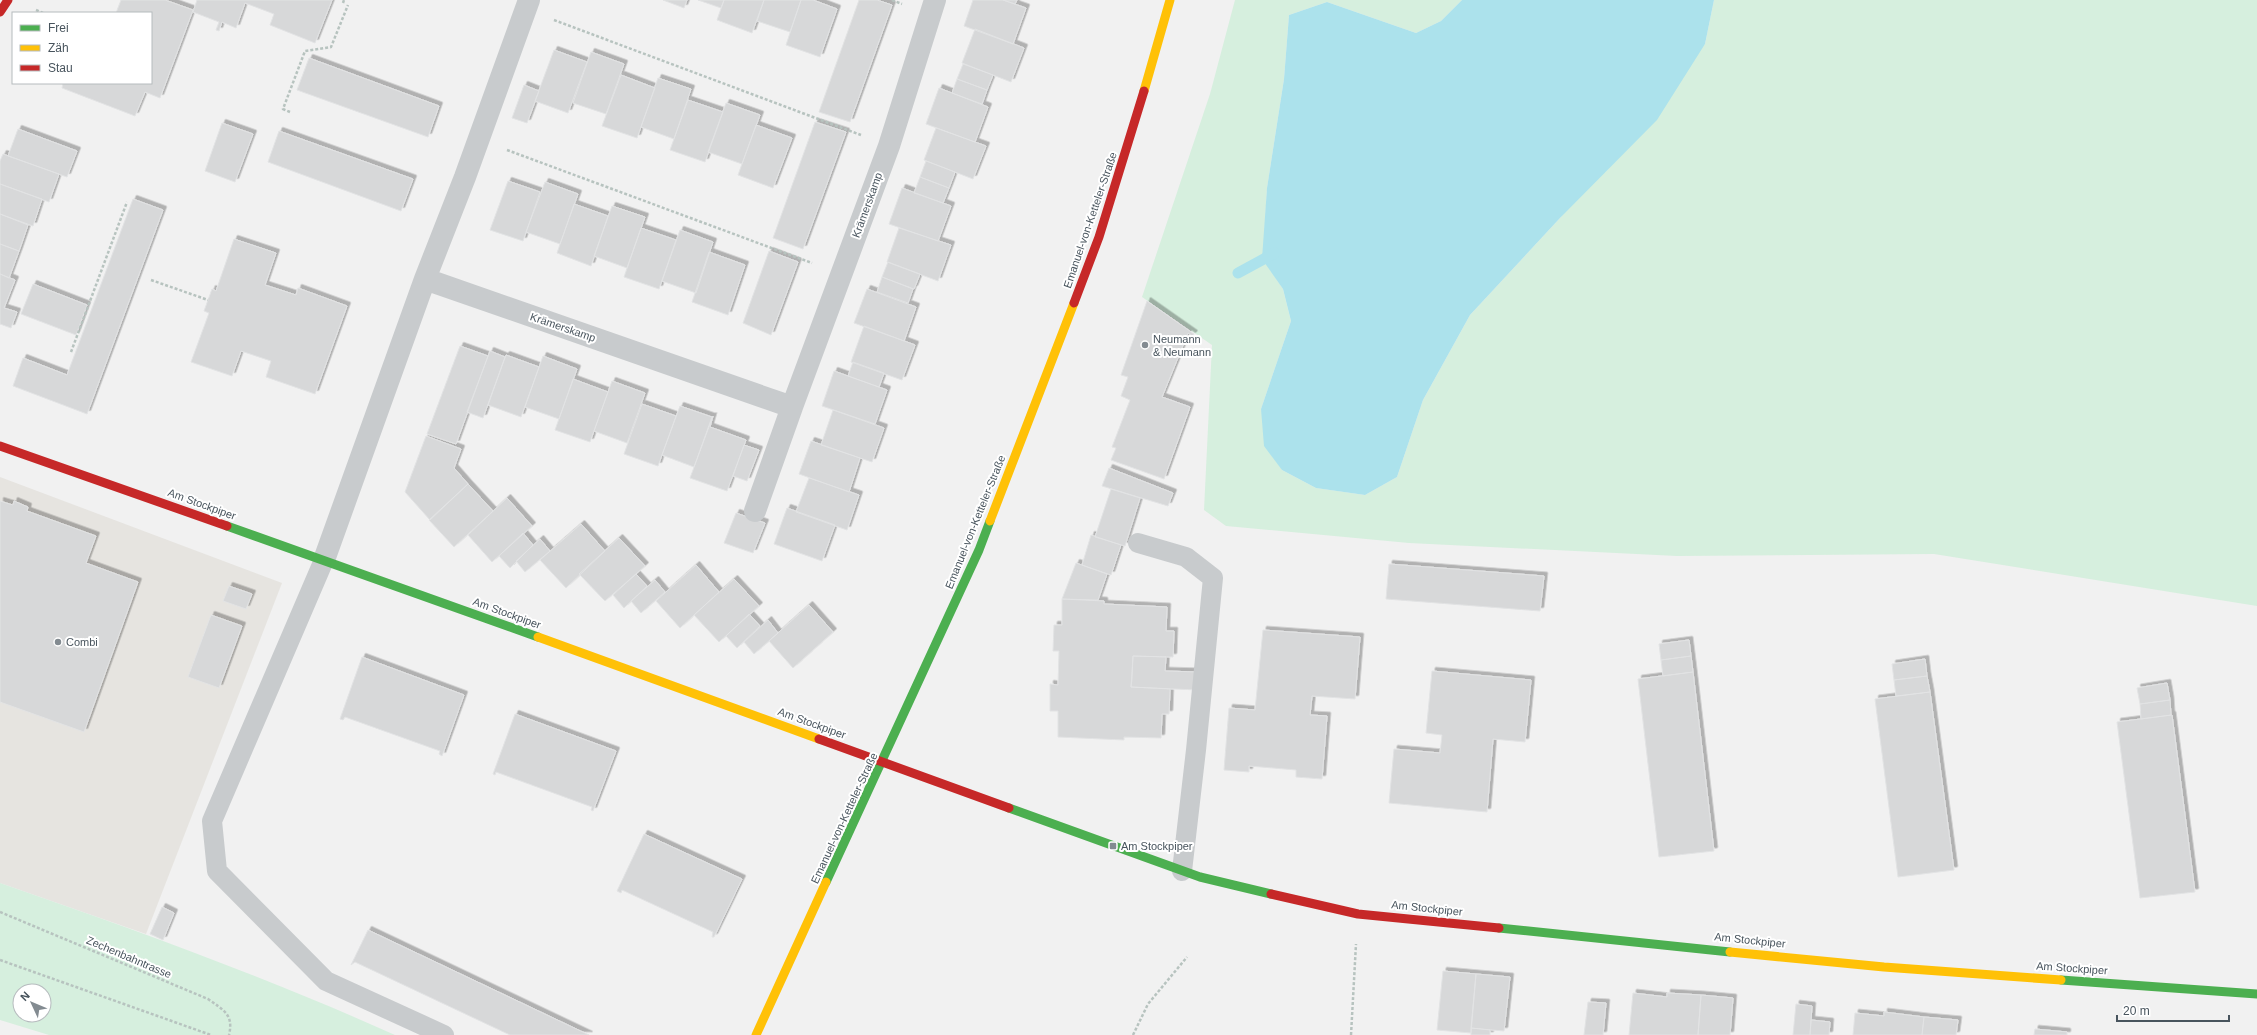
<svg xmlns="http://www.w3.org/2000/svg" width="2257" height="1035" viewBox="0 0 2257 1035" font-family="Helvetica,sans-serif">
<defs>
<filter id="shadow"><feDropShadow dx="3.5" dy="-3.5" stdDeviation="0" flood-color="#0004"/></filter>
</defs>
<rect width="100%" height="100%" fill="#f1f1f1"/>
<path fill="#e6e4e0" d="M0,477l282,106 -136,351 -146,-51z"/>
<path fill="#d6efde" fill-rule="evenodd" d="M1235,0h227l-21,21 -25,12 -89,-31 -38,13 -5,64 -17,109 -4,71 20,30 8,32 -30,88 21,61 34,18 49,7 32,-18 26,-77 47,-85 90,-97 145,-174 9,-44h543v606l-323,-52 -257,2 -268,-13 -183,-17 -22,-16 8,-165 -70,-48 68,-203z
M0,883c133,46 266,94 395,152h-346l-49,-15zM20,991h24v24h-24z"/>
<path fill="#ace2ec" d="M1462,0h252l-9,44 -48,76 -97,98 -90,97 -47,85 -26,77 -32,18 -49,-7 -34,-18 -18,-24 -3,-37 30,-88 -8,-32 -21,-30 5,-71 17,-109 5,-64 38,-13 89,31 25,-12z"/>
<g fill="none" stroke-linecap="round" stroke-linejoin="round">
<path stroke="#ace2ec" stroke-width="11" d="M1238,273l37,-20"/>
</g>
<path fill="#d7d8d9" stroke="#e2e3e4" filter="url(#shadow)" d="M121,0h44l28,10 -33,88 -15,-6 -10,24 -73,-28 1,-5h88v-70h-35z
M197,0h135l-17,43 -45,-18 4,-11 -29,-11 -9,25 -14,-6 -3,9 -3,-1 3,-8 -26,-10z
M663,0h24l-3,8z
M698,0h26l-3,8z
M724,0h40l-12,33 -35,-13z
M764,0h37l-11,32 -33,-11z
M801,0h12l24,9 -17,48 -34,-12z
M859,0h18l15,5 -42,117 -31,-10z
M973,0h30l23,8 -13,36 -49,-18z
M1003,0h14l-2,4z
M975,29l49,19 -13,34 -49,-19z
M554,50l33,12 -19,51 -33,-12z
M591,52l33,12 -18,50 -33,-11z
M309,58l130,48 -11,31 -131,-47z
M963,64l30,11 -6,15 -30,-11z
M621,75l34,13 -18,50 -35,-12z
M658,78l33,11 -17,50 -33,-12z
M957,79l30,11 -5,14 -30,-11z
M524,85l15,6 -12,32 -15,-5z
M939,88l49,19 -13,35 -49,-18z
M688,100l35,12 -18,50 -35,-12z
M726,103l34,12 -18,49 -34,-12z
M815,122l31,10 -43,117 -30,-11z
M222,123l31,11 -18,48 -30,-11z
M756,125l36,13 -19,50 -35,-13z
M936,128l50,18 -13,33 -49,-19z
M18,129l59,22 -10,26 -59,-21z
M279,131l134,48 -12,32 -133,-49z
M3,154l56,20 -10,28 -49,-18v-23z
M926,161l29,11 -6,16 -29,-11z
M920,177l29,11 -6,15 -29,-10z
M508,181l32,11 -17,49 -33,-11z
M545,182l33,12 -18,50 -34,-12z
M0,184l42,15 -9,27 -33,-12z
M902,188l49,18 -13,35 -49,-17z
M133,199l30,11 -76,204 -74,-28 10,-28 44,17z
M574,204l34,12 -17,50 -34,-13z
M612,206l33,11 -18,51 -33,-12z
M0,214l28,11 -9,26 -19,-7z
M641,228l35,12 -17,49 -35,-12z
M899,228l52,17 -13,36 -51,-19z
M680,230l33,12 -17,51 -34,-12z
M234,239l42,14 -11,32 31,10 2,-7 49,18 -32,88 -49,-17 5,-16 -30,-10 -9,25 -41,-14 18,-49 -5,-2 8,-22 4,2z
M0,244l19,7 -10,27 -9,-4z
M769,251l29,11 -27,73 -28,-12z
M709,252l36,13 -17,50 -36,-13z
M888,262l32,12 -6,15 -32,-12z
M0,274l15,6 -11,28 13,4 -6,16 -11,-4z
M882,277l31,12 -5,14 -31,-11z
M33,284l54,21 -11,30 -55,-21z
M867,289l49,18 -12,34 -50,-18z
M1147,301l47,33 -2,2 -4,-3 -26,64 28,10 -26,72 -53,-19 5,-12 -4,-1 18,-47 -9,-4 7,-19 -7,-2z
M864,326l51,19 -13,35 -51,-18z
M460,346l28,10 -32,88 -29,-10z
M490,351l15,6 -22,61 -16,-6z
M506,355l33,12 -18,50 -33,-12z
M543,356l34,13 -18,50 -34,-12z
M853,362l31,11 -5,14 -31,-11z
M834,371l53,19 -12,34 -53,-18z
M573,379l35,13 -18,50 -35,-12z
M612,381l33,12 -18,50 -33,-12z
M642,404l34,12 -18,50 -34,-12z
M680,406l32,11 -18,50 -32,-12z
M833,410l51,18 -12,34 -51,-17z
M713,416l-3,11 36,13 -19,51 -37,-13z
M426,436l35,13 -7,19 14,16 -38,36 -25,-28z
M811,441l49,17 -11,34 -50,-18z
M744,445l15,5 -12,31 -14,-5z
M1109,468l64,25 -5,13 -66,-20z
M809,478l50,17 -12,35 -51,-18z
M468,484l25,27 -39,36 -25,-27z
M1111,489l29,9 -15,48 -30,-9z
M507,498l25,28 -40,36 -24,-27z
M0,501l13,4 1,-4 14,6 -1,4 69,25 -10,27 52,19 -54,150 -84,-30z
M787,508l48,17 -13,36 -48,-17z
M736,513l29,10 -12,30 -29,-10z
M581,524l24,27 -39,37 -26,-28z
M523,533l10,12 -23,23 -11,-12z
M1091,535l30,10 -10,30 -29,-10z
M619,538l26,28 -40,35 -26,-27z
M540,539l10,12 -25,21 -9,-11z
M1076,563l31,11 -9,26 -36,-1z
M1389,564l155,12 -4,35 -154,-12z
M696,565l23,27 -39,36 -24,-27z
M636,574l11,12 -23,22 -11,-13z
M734,579l25,27 -40,36 -25,-27z
M655,580l10,12 -24,21 -10,-12z
M229,586l23,8 -6,15 -23,-8z
M1062,599l42,2v3l63,3 -1,24h8l-1,26 -40,-1 -1,23 -1,8 39,2 -1,25h-7l-1,24 -37,-1v3l-66,-3v-26h-8v-27l8,1 1,-34h-6l1,-26h8z
M809,605l24,27 -40,36 -24,-27z
M749,614l11,12 -23,22 -11,-12z
M211,615l31,11 -23,62 -31,-11z
M768,620l10,13 -24,21 -10,-12z
M1263,630l97,7 -5,62 -43,-3 -2,19 17,1 -5,63 -26,-2v-7l-47,-4v6l-25,-2 5,-62 26,2z
M1689,640l2,16 -30,4 -2,-16z
M1133,656l33,1 -1,14 32,1v18l-66,-3z
M1691,656l2,16 -30,4 -2,-16z
M362,657l102,38 -22,61 -3,-2 1,-3 -95,-34 -2,3 -3,-1z
M1925,659l2,17 -33,4 -2,-16z
M1432,671l99,9 -6,62 -32,-3 -6,73 -98,-9 5,-54 46,4 2,-18 -16,-2z
M1693,672l21,179 -55,6 -21,-178z
M1927,676l3,16 -34,4 -2,-16z
M2167,683l3,17 -30,4 -3,-16z
M1930,692l24,178 -56,7 -23,-178z
M2170,700l1,15 -30,4 -1,-15z
M515,714l101,37 -23,60 -2,-1 1,-3 -96,-35 -1,3 -2,-1z
M2172,715l23,177 -55,6 -23,-176z
M644,834l98,45 -28,58h-2l1,-5 -91,-42 -1,3 -4,-2z
M162,907l12,6 -11,27 -13,-6z
M368,930l221,105h-79l-155,-73 -4,3z
M1443,971l33,3 -5,59 -34,-3z
M1476,974l34,3 -6,54 -33,-3z
M1633,993l34,4v-4l34,2 -3,40h-69z
M1701,995l32,3 -3,37h-32z
M1588,1002l18,1 -3,32h-19z
M1796,1004l16,2 -2,29h-17z
M1884,1012l40,5 -2,18h-69l2,-22 29,3z
M1924,1017l34,3 -2,15h-34z
M1811,1020l19,2 -1,13h-19z
M1471,1028l19,2v5h-19z
M2035,1029l32,3v3h-33z"/>
<g fill="none" stroke-linecap="round" stroke-linejoin="round">
<path stroke="#b7c3bf" stroke-width="2.5" stroke-dasharray="3 2" stroke-linecap="butt" d="M892,0l10,4
M343,3l1,-3
M36,10l7,3
M554,20l307,115
M290,112l-7,-3 22,-58 26,-4 17,-42
M507,150l305,113
M151,280l57,20
M71,352l56,-150
M0,912l208,87c15,11 26,15 21,36
M0,960l211,75
M1133,1035l15,-31 39,-47
M1351,1035l5,-91"/>
<path stroke="#c8cbcd" stroke-width="20" d="M1138,543l48,14 27,21 -17,172 -14,121
M324,560l-112,261 5,50 109,110 118,54"/>
<path stroke="#c8cbcd" stroke-width="22" d="M425,279l367,128 -37,104
M792,407l97,-261 46,-146
M324,560l101,-281 40,-102 64,-177"/>
<path stroke="#4caf50" stroke-width="9" d="M227,526l311,111
M1009,808l191,69 71,17
M826,882l153,-332 11,-29
M1499,928l231,24
M2061,980l196,14"/>
<path stroke="#ffc107" stroke-width="9" d="M1144,91l26,-91
M990,521l84,-218
M538,637l281,102
M1730,952l154,15 177,13
M756,1035l70,-153"/>
<path stroke="#c62828" stroke-width="9" d="M0,12l8,-12
M1074,303l25,-66 45,-146
M0,446l227,80
M819,739l190,69
M1271,894l87,20 141,14"/>
</g>
<g fill="#838b91" stroke="#fff" stroke-width="1.5">
<circle cx="1145" cy="345" r="4"/>
<circle cx="58" cy="642" r="4"/>
<rect x="1109" y="842" width="8" height="8" rx="2"/>
</g>
<g text-anchor="middle" stroke-width="4" stroke-linejoin="round" paint-order="stroke">
<g font-size="11" fill="#48545d" stroke="#fff">
<text transform="translate(867 205) rotate(-70)" y="4">Krämerskamp</text>
<text transform="translate(1090 220) rotate(-71)" y="4">Emanuel-von-Ketteler-Straße</text>
<text transform="translate(563 327) rotate(19)" y="4">Krämerskamp</text>
<text transform="translate(202 504) rotate(20)" y="4">Am Stockpiper</text>
<text transform="translate(975 522) rotate(-68)" y="4">Emanuel-von-Ketteler-Straße</text>
<text transform="translate(507 613) rotate(20)" y="4">Am Stockpiper</text>
<text transform="translate(812 723) rotate(20)" y="4">Am Stockpiper</text>
<text transform="translate(844 818) rotate(-65)" y="4">Emanuel-von-Ketteler-Straße</text>
<text transform="translate(1427 908) rotate(6)" y="4">Am Stockpiper</text>
<text transform="translate(1750 940) rotate(6)" y="4">Am Stockpiper</text>
<text transform="translate(129 957) rotate(23)" y="4">Zechenbahntrasse</text>
<text transform="translate(2072 968) rotate(4)" y="4">Am Stockpiper</text>
</g>
<g font-size="11" fill="#48545d" stroke="#fff" text-anchor="start">
<text x="1153" y="343">Neumann<tspan x="1153" dy="13">&amp; Neumann</tspan></text>
<text x="66" y="646">Combi</text>
<text x="1121" y="850">Am Stockpiper</text>
</g>
</g>
<rect x="12" y="12" width="140" height="72" fill="#ffffff" stroke="#b6bbbe"/>
<rect x="20" y="25" width="20" height="6" fill="#4caf50" stroke="#b6bbbe"/>
<text x="48" y="32" font-size="12" fill="#48545d">Frei</text>
<rect x="20" y="45" width="20" height="6" fill="#ffc107" stroke="#b6bbbe"/>
<text x="48" y="52" font-size="12" fill="#48545d">Zäh</text>
<rect x="20" y="65" width="20" height="6" fill="#c62828" stroke="#b6bbbe"/>
<text x="48" y="72" font-size="12" fill="#48545d">Stau</text>
<g transform="translate(32 1003) rotate(314)"><circle r="19" fill="#ffffff" stroke="#b6bbbe"/>
<path d="M0-3L7 15L0 10L-7 15Z" fill="#838b91"/>
<text y="-6" font-size="11" font-weight="bold" text-anchor="middle" fill="#48545d">N</text>
</g>
<path d="M2117 1015v6h112v-6" fill="none" stroke="#48545d" stroke-width="2"/>
<text x="2123" y="1015" font-size="12" fill="#48545d" stroke="#ffffff" stroke-width="3" paint-order="stroke">20 m</text>
</svg>
